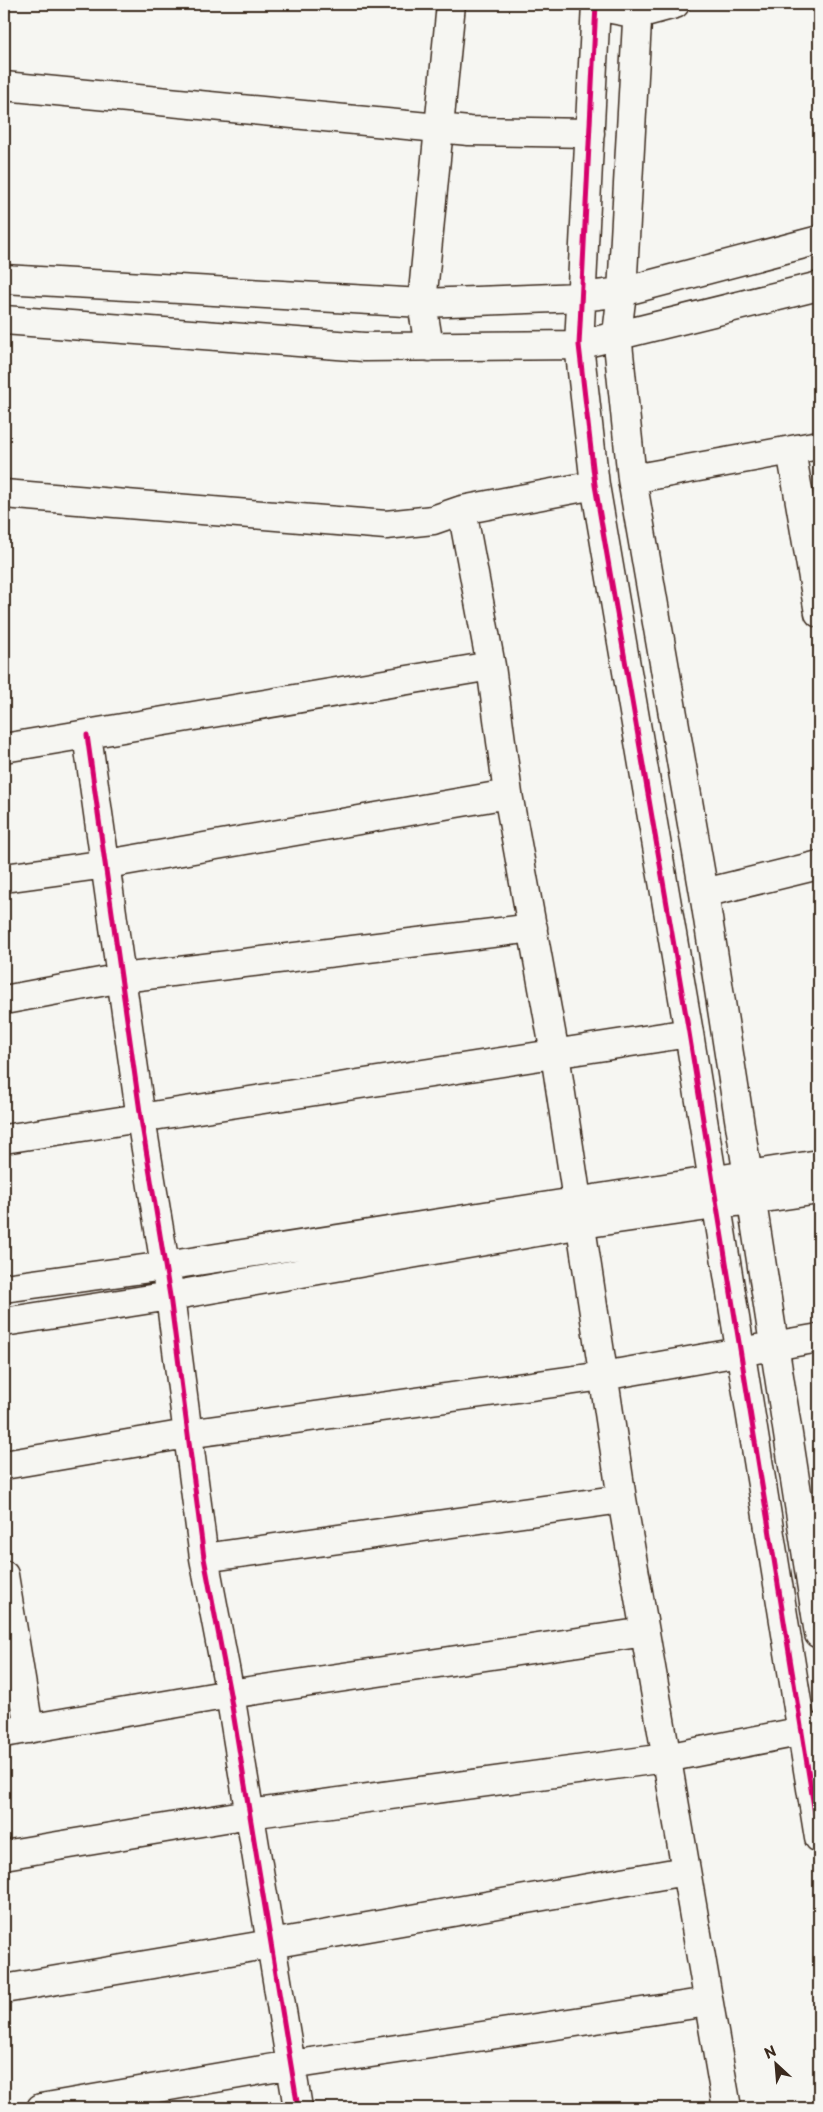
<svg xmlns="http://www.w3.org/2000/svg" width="823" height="2112" viewBox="0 0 823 2112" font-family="'Playpen Sans',sans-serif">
<rect width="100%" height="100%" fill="#f6f6f2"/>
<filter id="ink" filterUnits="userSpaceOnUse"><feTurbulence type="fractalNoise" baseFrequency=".02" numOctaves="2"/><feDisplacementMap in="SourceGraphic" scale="10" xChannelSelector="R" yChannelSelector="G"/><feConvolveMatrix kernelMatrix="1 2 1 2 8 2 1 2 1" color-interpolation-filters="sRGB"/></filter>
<g filter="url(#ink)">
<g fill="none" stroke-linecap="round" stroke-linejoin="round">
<g stroke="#3b2a1e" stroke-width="31">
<path id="minor" d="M596,4l-17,341 16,140 94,548 130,805
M638,4l-16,288 -5,42 15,145 72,414 115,741
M596,6l42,8 37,-10
M4,86l465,45 121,2
M4,279l418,24 159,-6 41,-5 197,-52
M4,320l360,27 215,-2 240,-59
M429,347l-7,-44 29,-299
M791,450l28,163
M632,479l187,-34
M4,494l382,31 47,-5 29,-10 133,-25
M462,510l29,156 17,128 47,260 67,445 105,609
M87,735l54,384 29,177 34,262 26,136 68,414
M4,748l487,-82
M4,878l103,-14 401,-70
M704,893l115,-28
M4,1000l118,-22 411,-50
M4,1139l685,-106
M4,1288l161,-22 654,-102
M4,1322l166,-26 412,-72 237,-34
M4,1465l183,-31 416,-58 216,-38
M204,1558l418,-59
M4,1575l25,154
M4,1733l226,-39 415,-62
M4,1855l245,-41 417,-56 153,-30
M4,1989l267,-45 414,-73
M41,2108l250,-43 417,-63"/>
</g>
<use href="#minor" stroke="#f6f6f2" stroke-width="28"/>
<g stroke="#f6f6f2" stroke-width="8">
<path id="cycleway" d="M596,4l-17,341 16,140 94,548 130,805
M87,735l54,384 29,177 34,262 26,136 68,414"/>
</g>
<use href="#cycleway" stroke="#d6006c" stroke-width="5"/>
</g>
</g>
<rect width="823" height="2112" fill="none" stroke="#f6f6f2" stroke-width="20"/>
<rect x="10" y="10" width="803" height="2092" fill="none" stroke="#3b2a1e" stroke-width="2" filter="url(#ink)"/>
<g transform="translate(776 2064) rotate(334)" stroke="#f6f6f2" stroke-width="4" paint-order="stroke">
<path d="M0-4L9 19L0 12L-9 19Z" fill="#3b2a1e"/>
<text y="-8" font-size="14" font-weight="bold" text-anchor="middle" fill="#3b2a1e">N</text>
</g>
</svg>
